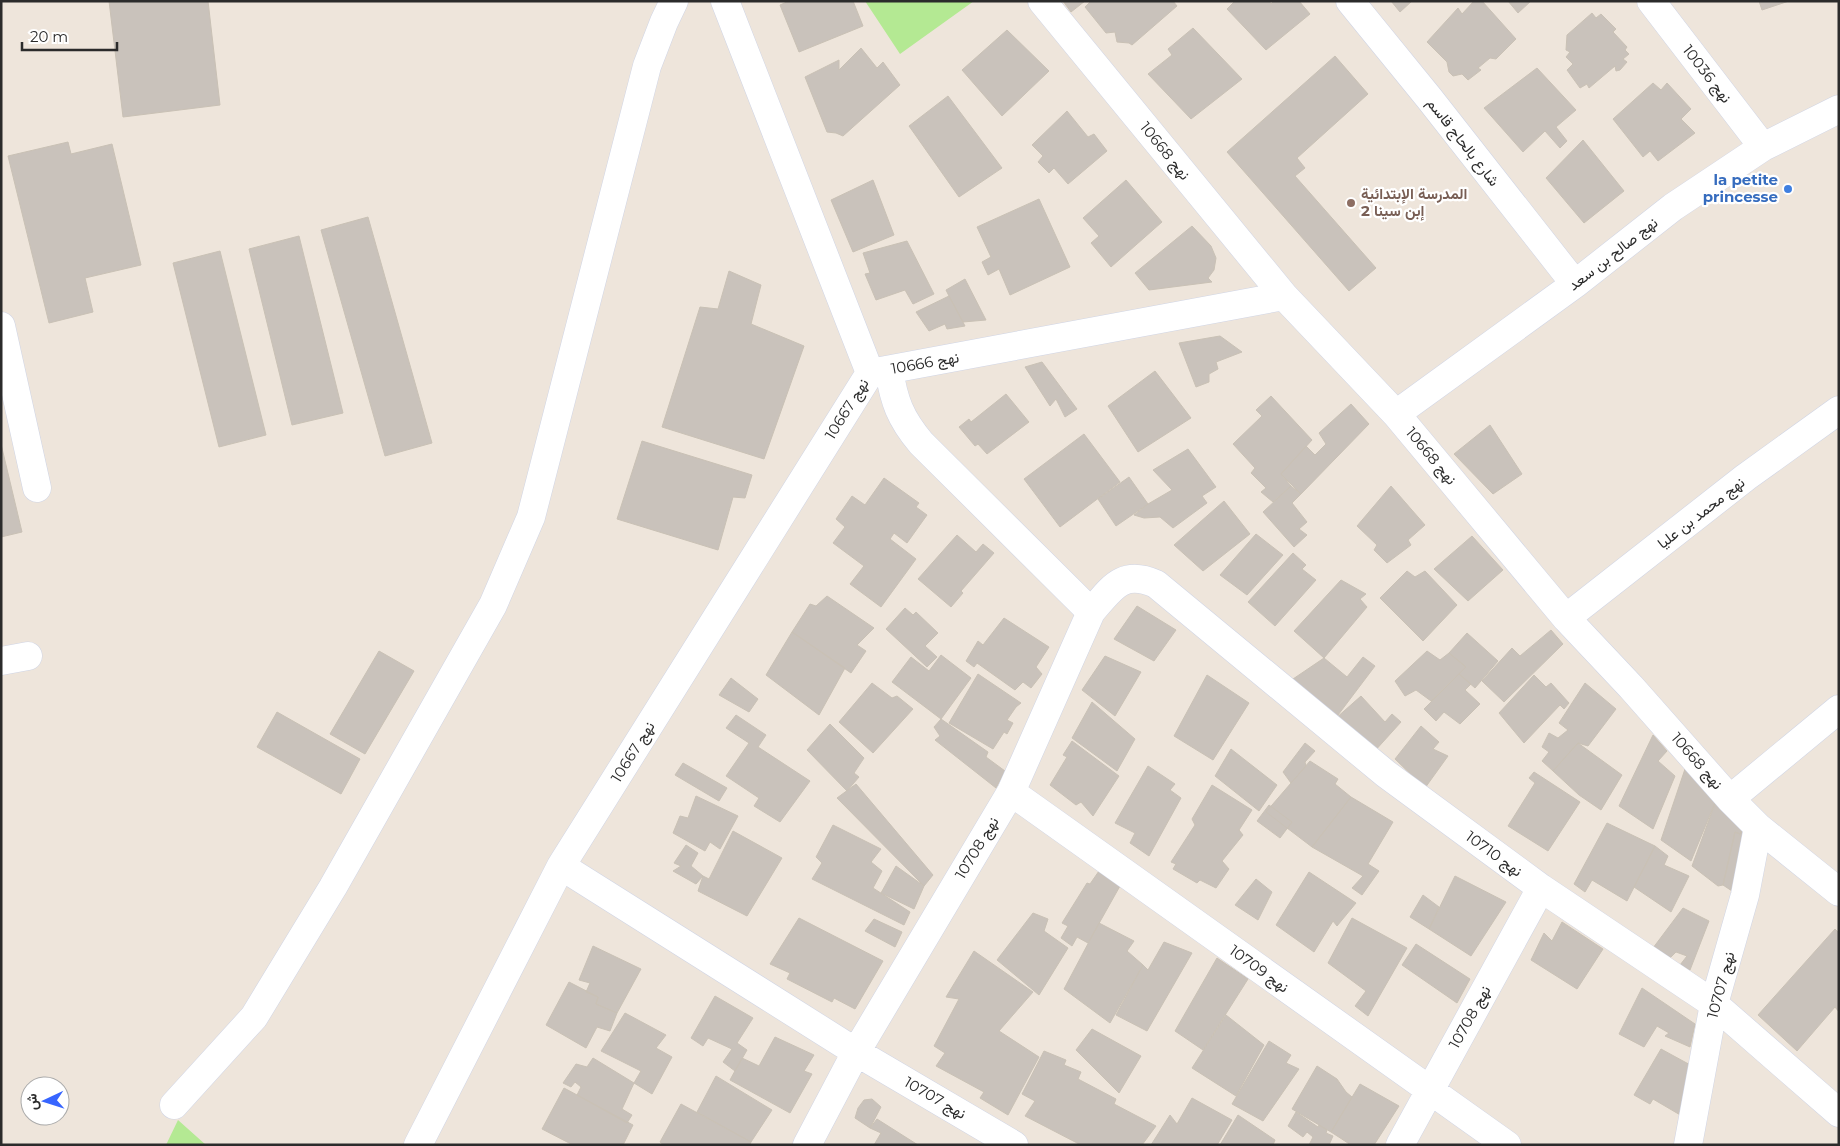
<svg xmlns="http://www.w3.org/2000/svg" width="1840" height="1146" viewBox="0 0 1840 1146" font-family="Montserrat,Vazirmatn,sans-serif">
<rect width="100%" height="100%" fill="#eee5db"/>
<path fill="#b4e993" d="M865,1h109l-74,53z
M178,1120l28,25h-40z"/>
<path fill="#c9c2bb" stroke="#c9c1b5" d="M109,1h99l12,104 -97,12z
M789,1h64l10,25 -64,26 -19,-47z
M1063,1h22l-14,11z
M1091,1h82l4,5 -45,39 -3,-2 -12,-1 -2,-10 -9,1 -21,-26z
M1235,1h34l2,3 3,-3h25l11,13 -44,36 -39,-41z
M1391,1h21l-12,11z
M1474,1h8l34,38 -20,20 -6,-1 -12,10 3,2 -13,10 -6,-6 -9,2 -4,-4 -2,-10 -20,-20 31,-34 4,6z
M1508,1h23l-13,12z
M1759,1h30l-27,9z
M1592,13l4,5 5,-4 15,15 -3,3 14,15 -2,3 4,4 -6,5 4,3 -7,8 -4,1 -1,-5 -26,22 -2,-4 -7,4 -13,-18 6,-6 -7,-7 4,-5 -4,-2 1,-15z
M1193,28l49,51 -51,40 -43,-45 24,-19 -4,-6z
M1007,30l42,41 -47,45 -40,-46z
M861,48l16,20 6,-6 17,23 -57,51 -7,-3 -9,-1 -22,-55 34,-17v10z
M1335,56l33,38 -71,64 8,10 -10,8 81,92 -27,23 -122,-139z
M1537,68l39,42 -20,17 11,14 -7,7 -15,-17 -22,21 -39,-44z
M1653,83l8,7 6,-7 24,26 -10,10 14,14 -37,28 -8,-10 -7,6 -30,-38z
M948,96l54,72 -43,29 -50,-71z
M1067,111l21,26 6,-3 13,17 -39,33 -14,-16 -5,5 -11,-11 5,-6 -11,-11z
M1583,140l41,51 -40,32 -38,-45z
M68,142l3,12 41,-10 29,121 -56,13 8,34 -44,11 -41,-167z
M873,180l21,55 -41,17 -22,-52z
M1126,180l36,42 -51,45 -20,-24 8,-7 -16,-18z
M1039,199l31,68 -60,28 -11,-26 -11,6 -6,-13 9,-5 -14,-30z
M368,217l64,226 -47,13 -64,-226z
M1192,226l19,20 5,12 -2,12 -6,8 4,4 -63,8 -14,-17z
M299,236l44,177 -51,12 -43,-176z
M907,241l27,53 -21,10 -8,-14 -29,10 -11,-26 5,-1 -7,-20z
M220,251l46,184 -47,12 -46,-184z
M729,271l32,14 -10,39 53,22 -40,113 -102,-32 38,-120 18,2z
M965,279l21,41 -23,2 -14,-26 -3,-6z
M949,296l16,30 -18,3 -2,-5 -16,7 -13,-19z
M1220,336l22,16 -26,10 2,7 -9,5v8l-13,5 -17,-44z
M1042,362l35,47 -12,8 -9,-18 -6,7 -25,-39z
M1155,371l36,47 -53,34 -30,-46z
M1006,394l23,28 -42,32 -9,-10 -3,2 -16,-19 10,-8 2,3z
M1271,396l41,44 -31,34 10,12 -18,16 -12,-10 5,-4 -15,-15 4,-5 -22,-24 29,-28 -6,-6z
M1351,404l18,20 -68,70 -20,-20 25,-28 9,9 11,-11 -7,-11z
M1490,425l32,49 -29,20 -39,-40z
M1084,434l36,48 -60,45 -36,-48z
M642,441l110,34 -7,23 -12,-1 -15,53 -101,-31z
M1,444l21,88 -21,5z
M1188,449l28,38 -14,9 5,7 -34,25 -13,-11 -16,1 -10,-3 14,-11 24,-14 -19,-20z
M1129,477l19,27 -32,22 -18,-27z
M884,478l35,25 -3,4 11,8 -20,28 -13,-10 -4,6 26,20 -35,48 -31,-23 14,-18 -31,-23 12,-16 -9,-8 16,-23 13,9z
M1291,486l10,8 -9,9 15,19 -8,7 8,6 -13,12 -31,-35z
M1391,486l34,39 -17,15 3,5 -24,18 -13,-13 3,-5 -20,-19z
M1224,501l26,33 -47,37 -29,-26z
M1256,534l27,21 -36,40 -27,-20z
M957,535l19,17 7,-8 11,9 -33,38 2,2 -12,14 -33,-28z
M1472,536l31,34 -35,31 -34,-32z
M1293,553l13,12 -4,4 14,11 -41,46 -27,-24z
M1407,571l8,6 10,-6 32,34 -34,36 -43,-43z
M1341,580l25,14 -6,5 7,8 -43,51 -30,-27z
M827,596l47,32 -17,17 9,6 -15,22 -59,-41 18,-28 6,2z
M1137,606l39,24 -22,31 -40,-22z
M905,608l8,7 3,-3 22,21 -13,13 12,11 -10,10 -41,-38z
M1004,618l45,29 -13,20 6,7 -11,14 -8,-6 -8,8 -38,-27 -3,4 -8,-6 12,-20 5,4z
M1551,630l12,14 -59,58 -22,-21 30,-33 8,8z
M792,632l53,36 -26,47 -53,-40z
M1467,633l31,28 -23,27 -16,-14 7,-7 -17,-14z
M379,651l35,20 -49,83 -35,-20z
M1427,651l13,9 9,-7 17,14 -35,34 -15,-11 -11,6 -10,-15z
M941,655l30,23 -30,41 -49,-37 19,-25 18,14z
M1105,656l36,16 -26,44 -33,-26z
M1363,657l12,9 -40,53 -42,-40 31,-21 23,19z
M978,674l43,29 -5,4 -9,13 6,3 -6,11 -3,-2 -11,17 -44,-26z
M1459,674l12,10 -6,6 15,14 -20,20 -16,-12 -8,9 -12,-12z
M1207,675l42,28 -36,57 -39,-24z
M1534,675l12,12 5,-4 18,20 -5,6 -4,-4 -36,38 -25,-30z
M731,678l27,21 -9,13 -30,-17z
M872,683l20,15 5,-2 16,13 -40,44 -34,-31z
M1585,683l31,26 -28,37 -10,-3 -25,28 -11,-10 7,-9 -7,-5 7,-14 9,5 10,-8 -9,-7z
M1361,696l24,26 7,-8 9,8 -28,31 -38,-34z
M1092,702l43,37 -18,32 -45,-33z
M277,712l83,47 -19,35 -84,-47z
M736,715l30,20 -8,12 52,34 -30,41 -26,-16 5,-8 -33,-22 23,-33 -23,-15z
M941,719l47,33 -2,5 19,14 -9,17 -61,-48 5,-4 -6,-9z
M830,724l34,34 -10,15 5,4 -12,14 -40,-41z
M1421,726l18,16 -6,7 15,7 -23,32 -30,-29z
M1653,735l14,16 -9,10 17,15 -22,53 -34,-23z
M1072,741l47,35 -26,40 -12,-14 -5,3 -26,-20 17,-28 -4,-2z
M1305,743l10,8 -10,11 1,4 -15,17 -8,-11z
M1578,743l44,32 -21,35 -22,-15 -26,-24z
M1231,749l46,36 -18,26 -44,-35z
M1310,761l28,18 -3,5 16,13 -39,50 -46,-35z
M683,763l44,25 -8,13 -44,-26z
M1148,766l27,18 -5,6 11,8 -32,58 -19,-13 5,-10 -20,-10z
M1685,769l32,29 -26,63 -30,-21z
M1534,772l46,30 -32,49 -40,-25 27,-43 -6,-5z
M856,784l77,91 -9,11 -87,-88z
M1212,785l40,25 -13,20 4,5 -21,26 7,8 -13,19 -16,-8 -3,3 -24,-14 3,-5 -5,-2 24,-37 -3,-6z
M696,796l42,20 -18,33 -10,-7 -5,9 -32,-18 7,-17 8,2z
M1351,797l42,25 -25,42 11,7 -17,24 -10,-7 11,-12 -51,-29z
M1717,798l28,25 -5,11 -5,-2 -12,53 -5,1 -26,-20z
M1269,805l23,17 -12,16 -23,-17z
M1607,823l48,23 -28,55 -35,-21 -7,12 -11,-8z
M1745,823l-4,74 -18,-12 12,-53 5,2z
M833,825l48,24 -10,13 11,9 -9,17 37,24 -6,13 -92,-46 10,-16 -6,-6z
M733,831l49,27 -35,58 -49,-25 5,-15 6,3z
M686,845l12,8 -7,13 12,10 -7,8 -23,-13 8,-5 -7,-3z
M1655,846l13,10 -4,9 25,11 -18,36 -37,-25z
M896,866l28,20 -10,23 -33,-16z
M1099,871l21,15 -32,57 -11,-6 -5,9 -11,-8 7,-12 -6,-3 25,-40 3,1z
M1309,872l47,31 -19,23 -4,-5 -19,31 -38,-27z
M1455,876l51,26 -35,54 -42,-27z
M1256,879l16,13 -14,28 -23,-15z
M1423,895l16,12 -10,22 -19,-12z
M1683,908l26,13 -19,49 -10,-5 7,-9 -11,-4 -6,6 -17,-10z
M1033,913l15,6 -4,12 24,17 -29,47 -42,-35z
M799,918l84,43 -28,48 -21,-11 -2,4 -45,-23 3,-6 -20,-9z
M1352,918l55,30 -39,68 -13,-10 11,-15 -38,-28z
M874,919l28,13 -7,15 -30,-16z
M1562,922l41,27 -26,40 -46,-29 13,-27 8,8z
M1099,923l35,18 -7,10 16,14 -33,58 -46,-34z
M1835,929l4,4v79l-4,-5 -38,44 -39,-36z
M1164,942l28,11 -45,78 -31,-16 27,-50 5,5z
M1416,944l54,35 -13,24 -55,-38z
M593,946l48,23 -24,44 -21,-9 2,-7 -12,-5 4,-9 -11,-3z
M974,951l59,41 -34,39 40,26 -31,58 -28,-17 4,-6 -48,-26 9,-13 -11,-7 25,-47 -13,-2z
M1217,958l31,21 -45,71 -28,-19z
M569,982l29,15 -2,7 21,9 -7,18 -13,-4 -11,21 -40,-23z
M1642,988l53,36 -5,23 -25,-11 4,-3 -12,-7 -13,21 -25,-13z
M715,996l38,22 -16,25 10,7 -12,21 -12,-9 9,-13 -24,-11 -5,8 -12,-8z
M625,1013l41,22 -10,13 16,9 -20,37 -18,-11 7,-12 -40,-20z
M1226,1015l38,30 -28,51 -44,-28z
M1092,1029l49,27 -22,37 -43,-43z
M775,1037l39,18 -10,16 8,3 -22,39 -60,-33 12,-22 17,8z
M1269,1041l22,14 -5,8 13,6 -36,52 -31,-17z
M1661,1049l33,18 -12,49 -29,-17 -3,5 -16,-9z
M1044,1051l22,9 -2,5 17,7 -3,7 38,20 -2,5 42,22 -14,19h-61l-56,-29 10,-15 -13,-7z
M593,1058l41,25 -12,26 10,6 -5,8 -50,-28 4,-8 -6,-5 -4,5 -8,-4 13,-19 11,3z
M1317,1066l20,13 9,13 6,5 -21,35 -39,-23z
M716,1076l56,34 -21,32 -54,-30z
M1360,1084l39,22 -25,39h-23l-20,-13z
M564,1088l69,37 -10,20h-50l-31,-16z
M1192,1098l40,22 -15,25h-66l19,-30 7,9z
M872,1099l9,8 -11,21 -15,-10 3,-10 6,-8z
M681,1104l70,38 -1,3h-86l-4,-3z
M1296,1112l22,15 1,-2 8,5 -1,3 7,3 -4,9h-20l4,-8 -6,-5 -4,5 -15,-11z
M1238,1115l37,25 -2,5h-53z
M877,1119l41,26h-44l7,-12 -11,-5z"/>
<g fill="none" stroke-linecap="round" stroke-linejoin="round">
<g stroke="#d0d5e5" stroke-width="29">
<path id="minor" d="M725,1l145,372 414,-77
M1042,1l242,295 112,118 170,204 65,69 99,112 28,28 81,65
M1350,1l79,97 146,186
M1651,1l112,146
M1,326l36,162
M889,370c5,31 11,48 32,73l170,169
M1396,414l179,-130 98,-77 90,-60 76,-38
M1566,618l180,-141 93,-67
M1,661l27,-5
M1011,792l496,353
M1730,799l109,-90
M561,866l295,186 158,93
M174,1105l80,-88 79,-130 160,-282 38,-88 116,-451 17,-44 10,-21
M418,1145l143,-279 309,-493
M807,1145l49,-93 155,-260 80,-180c21,-24 31,-43 65,-28l230,190 155,114 173,116 125,109
M1400,1145l141,-257
M1688,1145l26,-141 31,-109 13,-68"/>
</g>
<use href="#minor" stroke="#fff" stroke-width="28"/>
</g>
<circle fill="#3f7fe0" stroke="#fff" stroke-width="2" cx="1788" cy="189" r="5"/>
<circle fill="#8d6e63" stroke="#fff" stroke-width="2" cx="1351" cy="203" r="5"/>
<g text-anchor="middle" stroke-width="4.5" stroke-linejoin="round" paint-order="stroke">
<g font-size="15" fill="#2b2b2b" stroke="#fff">
<text transform="translate(1707 74) rotate(52)" y="5">نهج 10036</text>
<text transform="translate(1463 142) rotate(52)" y="5">شارع بالحاج قاسم</text>
<text transform="translate(1165 151) rotate(51)" y="5">نهج 10668</text>
<text transform="translate(1613 254) rotate(-38)" y="5">نهج صالح بن سعد</text>
<text transform="translate(925 363) rotate(-10)" y="5">نهج 10666</text>
<text transform="translate(847 409) rotate(-58)" y="5">نهج 10667</text>
<text transform="translate(1431 456) rotate(50)" y="5">نهج 10668</text>
<text transform="translate(1701 513) rotate(-38)" y="5">نهج محمد بن عليا</text>
<text transform="translate(633 752) rotate(-58)" y="5">نهج 10667</text>
<text transform="translate(1697 761) rotate(49)" y="5">نهج 10668</text>
<text transform="translate(977 848) rotate(-59)" y="5">نهج 10708</text>
<text transform="translate(1494 854) rotate(36)" y="5">نهج 10710</text>
<text transform="translate(1259 969) rotate(36)" y="5">نهج 10709</text>
<text transform="translate(1721 985) rotate(-75)" y="5">نهج 10707</text>
<text transform="translate(1470 1017) rotate(-61)" y="5">نهج 10708</text>
<text transform="translate(935 1098) rotate(30)" y="5">نهج 10707</text>
</g>
<g font-size="15" font-weight="bold" fill="#366cbe" stroke="#fff" text-anchor="end">
<text x="1778" y="185">la petite<tspan x="1778" dy="17">princesse</tspan></text>
</g>
<g font-size="15" font-weight="bold" fill="#785e54" stroke="#fff" text-anchor="start">
<text x="1361" y="199">المدرسة الإبتدائية<tspan x="1361" dy="17">إبن سينا 2</tspan></text>
</g>
</g>
<rect width="1840" height="1146" fill="none" stroke="#2b2b2b" stroke-width="5"/>
<g transform="translate(45 1101) rotate(266)"><circle r="24" fill="#ffffff" stroke="#aaaaaa"/>
<path d="M0-4L9 19L0 12L-9 19Z" fill="#3765ff"/>
<text y="-8" font-size="14" font-weight="bold" text-anchor="middle" fill="#2b2b2b">ش</text>
</g>
<path d="M22 42v8h95v-8" fill="none" stroke="#2b2b2b" stroke-width="2.5"/>
<text x="30" y="42" font-size="15" fill="#2b2b2b" stroke="#ffffff" stroke-width="4" paint-order="stroke">20 m</text>
</svg>
